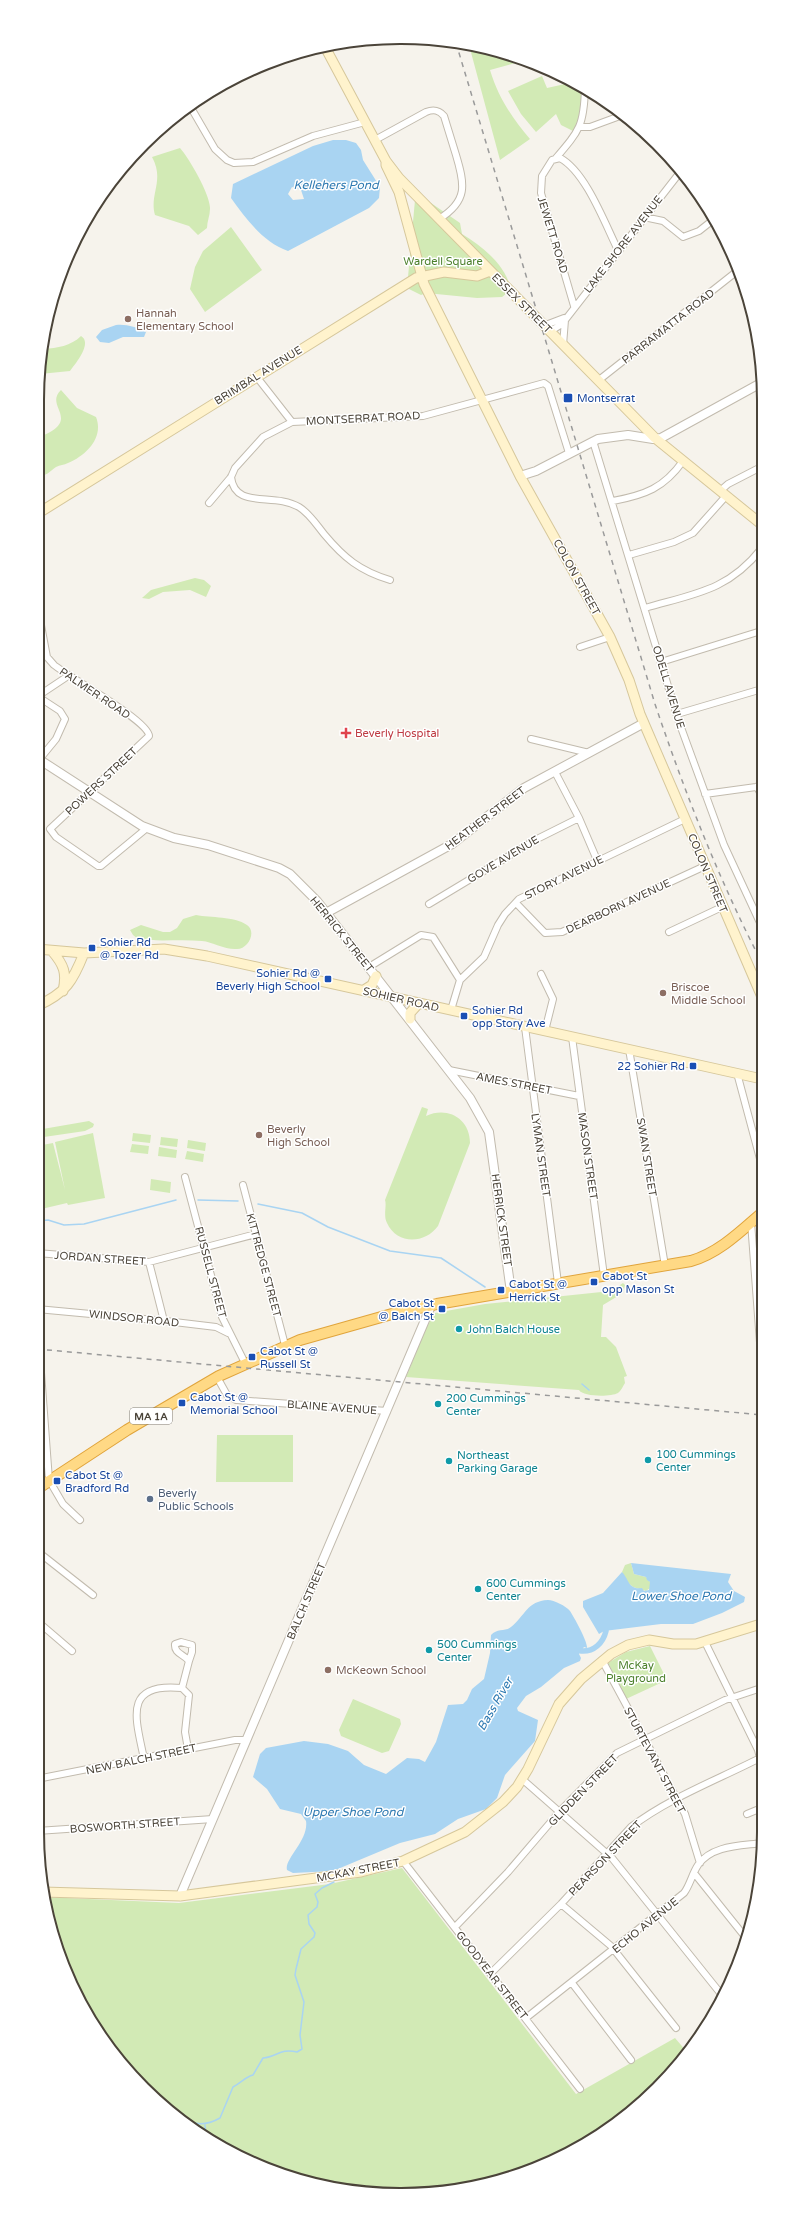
<svg xmlns="http://www.w3.org/2000/svg" width="801" height="2232" viewBox="0 0 801 2232" font-family="'Varela Round',sans-serif">
<rect width="100%" height="100%" fill="#f6f3ec"/>
<path fill="#d2eab5" d="M469,45l25,4 29,12 -33,9c8,27 22,48 40,69l-30,21z
M542,76l5,12 27,-6 9,4 -1,23 -7,23 -14,-7 -5,-11 -20,18 -15,-18 -13,-23z
M180,148c9,10 31,48 30,61 0,6 -3,13 -3,19l-9,7 -9,-9 -34,-11c-6,-21 10,-34 -3,-58z
M415,200l16,3 29,20 2,11c21,13 44,31 49,56l-9,7 -25,1 -51,-5 -5,2 -14,-7z
M231,227l31,43 -57,42 -15,-23 5,-22 8,-16z
M81,336c12,7 -6,28 -11,35l-30,3 4,-25c13,-1 27,-3 37,-13z
M61,390l16,18 19,9c8,20 -9,38 -28,46 -4,2 -8,2 -12,4 -7,5 -9,9 -19,9v-38c48,-18 6,-31 24,-48z
M195,578l9,2 7,6 -5,11 -16,-7 -27,2 -14,7 -7,-1 9,-8z
M196,915c15,3 38,1 51,10 10,7 1,24 -10,24 -12,1 -24,-7 -35,-8 -22,-2 -43,1 -64,-2l-5,-4 -3,-5 11,-5 22,7h7l7,-4 6,-9z
M422,1107l6,2 -2,7c21,-10 44,2 44,27l-32,83c-13,18 -41,19 -51,-3 -4,-7 0,-18 -2,-23z
M89,1121l5,3 -1,3 -8,4 -48,7v-8z
M93,1133l12,65 -37,7 -1,-2 -30,7v-64l16,-3 12,47 -10,-48z
M133,1133l18,2 -1,8 -18,-2z
M161,1137l17,2 -1,8 -17,-2z
M188,1140l18,3 -1,8 -18,-3z
M132,1144l17,2 -1,8 -18,-2z
M159,1147l18,3 -1,8 -18,-2z
M187,1151l17,3 -1,8 -18,-3z
M151,1179l20,3 -1,11 -20,-3z
M623,1283l2,2 -2,8 -20,12 -2,32h5l10,10 11,29 -3,1 1,6c-2,3 -4,8 -7,10 -7,4 -35,4 -39,-3l-173,-13 20,-49 9,-15 50,-9 126,-13z
M217,1435h76v47h-77z
M631,1563l3,11 12,3 4,5v6l-4,3 -13,-4 -6,-5 -5,-10 3,-7z
M650,1646l17,34 -41,19 -18,-36 18,-11z
M353,1699l47,20 1,5 -12,27 -7,2 -41,-17 -2,-6z
M402,1868l174,226 99,-56 12,14 -30,37 -54,45 -107,48h-21l-1,4 -49,8 -72,-2 -113,-35 -61,-37 -52,-49 -62,-101 -22,-73 136,6 151,-19z"/>
<path fill="#a9d4f2" fill-rule="evenodd" d="M333,140h13l10,3 5,7 2,10 17,27 -1,11 -10,10 -81,43c-25,-9 -42,-32 -57,-53l2,-14 80,-38zM292,187l9,3 3,9 -11,1 -5,-6z
M116,325c11,-1 20,2 30,7l-2,5h-21l-14,6 -9,-1 -4,-5 6,-7z
M631,1563l100,11 -3,8 6,9 11,6 -1,5 -22,11 -29,11h-32l-57,7 -5,3 -16,-27v-6l20,-8 19,-21c7,7 6,18 20,16l2,3 5,-1 1,-8 -3,-2 -1,-3 -12,-3z
M548,1600c6,0 18,6 22,11 4,6 18,31 17,37l-3,-1 -5,7 2,4 -1,3 -16,7 -23,19 -15,9 -9,12 1,3 20,9 -3,21 -30,34 -8,23 -11,11 -28,10 -23,15 -35,9 -67,28 -40,2 -6,-3c-3,-11 22,-30 19,-49l-5,-7 -21,-5 -13,-20 -14,-12 7,-23 6,-6 38,-7 24,3 20,7 16,14 22,9 21,-16 12,1 6,3 11,-20 12,-37 15,-1 4,-4 5,-11 12,-10 6,-26 1,-18c6,-7 14,-3 20,-8 14,-11 16,-26 37,-27z"/>
<g fill="none" stroke-linecap="round" stroke-linejoin="round">
<path stroke="#a9d4f2" stroke-width="1.5" d="M198,1200l40,1
M258,1204l44,9 26,14 62,24 51,7 44,29
M37,1221l11,-1 16,5 20,-1 92,-24
M582,1384l7,6
M166,2108c21,12 31,23 54,10l13,-31c8,-4 12,-10 20,-12l10,-17c14,-1 17,-10 34,-6l5,-3 -2,-14 4,-33 -9,-27 1,-6 5,-20 13,-12 1,-4 -6,-9 -1,-9 9,-8 1,-5 -3,-8 7,-6 12,-6
M205,2125l1,11"/>
<path stroke="#a9d4f2" stroke-width="5.5" d="M581,1651c13,1 22,-8 25,-20"/>
<g stroke="#c2bbae" stroke-width="8">
<path id="minor" d="M190,106l25,43 12,11 7,3 19,-1 60,-26 52,-14
M581,127h9l30,-11
M375,140l51,-28c8,-3 13,-2 18,4 4,13 8,26 12,39 9,30 12,46 -17,64
M556,158c24,-28 28,-33 29,-70
M644,217l19,4 20,16 16,-6 14,-11
M574,306l-33,-113 1,-17 10,-16 8,-2c26,14 45,66 58,92
M543,326l21,-8
M549,332l13,-8 119,-153
M563,345l2,-25
M256,376l36,46
M599,380l137,-108
M593,441l86,281 45,123 38,82
M231,477c4,33 42,15 68,30 10,6 17,17 25,27 20,24 36,37 66,46
M720,491l8,-7 33,-17
M613,501c32,-6 51,-13 70,-40
M209,503l22,-26 4,-9 28,-31 29,-15 131,-6 121,-33 4,3 21,67
M629,555l45,-13 19,-9 33,-37
M37,604l10,53 7,8c15,12 95,56 95,71l-99,93 6,8 42,29h3l46,-38
M645,608c48,-14 83,-17 116,-59
M580,647l30,-10
M661,662l100,-31
M37,696l23,15 5,8 -9,20 -18,22
M38,696l30,-20
M677,714l85,-25
M531,739l58,14
M555,772l24,46 18,42
M757,787l5,9
M705,794l51,-7 6,-3
M516,903l29,30 17,-1 143,-66
M429,904l108,-65 42,-21
M669,932l53,-25
M369,967l52,-32 12,2 27,43
M541,974l12,25 -8,32
M451,1010l9,-30 24,-23 14,-32 7,-11 14,-15 166,-80
M525,1027l33,256
M572,1037l32,239
M629,1049l36,217
M449,1070l130,26
M737,1073l26,97
M185,1177l37,140 23,46
M243,1185l42,160
M751,1222l12,161
M37,1253l112,9 107,-28
M149,1262l15,59
M37,1309l129,12 50,6 12,6
M40,1359l9,121 14,24 17,16
M217,1377l10,18 9,5 151,11
M37,1551l56,44
M37,1621l35,30
M181,1642l11,3v7l-3,9c-5,-7 -15,-7 -14,-17z
M602,1660l83,154 15,49
M182,1688l7,-27
M37,1712v2
M144,1759c-8,-40 -22,-77 38,-71l7,7 -4,37 3,17
M37,1779l198,-39h10
M522,1779l90,79 109,136
M747,1814l17,-7
M37,1831l176,-12
M403,1861l177,228
M694,1873l52,65
M561,1904l50,42 65,82
M455,1927l53,-55 53,-62 56,-57 108,-53 39,-13
M491,1973l70,-69 70,-77c38,-29 86,-47 129,-69l-2,-8 -53,-108
M572,1983l59,77
M526,2018l158,-125c6,-8 8,-19 14,-28 14,-20 43,-19 64,-22"/>
</g>
<g stroke="#c2bbae" stroke-width="10">
<path id="tertiary" d="M520,476l16,-5 62,-32 30,-4 25,4 8,-1 100,-55
M37,758l105,68 32,12 34,7 71,23 11,6 27,27 153,197 19,34 22,160
M326,913l126,-69 72,-56 120,-65
M180,1896l251,-590"/>
</g>
<g stroke="#d6c79b" stroke-width="11">
<path id="secondary" d="M325,47l61,114 13,17 256,260 106,86
M386,161v4l13,27 25,92 96,192 90,161 19,43 11,34 122,283
M37,514l379,-236 28,-6 33,4 13,-5
M37,949l47,4 80,-4 43,7 555,123
M52,951c12,14 15,22 11,40
M364,990l8,-5 4,-9
M37,1006c29,-13 36,-25 47,-53
M410,1019v-6l9,-10
M43,1892l137,4 181,-24 42,-11 62,-29 38,-30 14,-15 11,-18 31,-65 22,-25 30,-25 17,-9 21,-5 24,4h23l68,-21"/>
</g>
<g stroke="#e0a43c" stroke-width="12">
<path id="trunk" d="M37,1489l90,-59 92,-54 81,-36 92,-26 45,-10 254,-43c28,-8 50,-30 72,-49"/>
</g>
<use href="#minor" stroke="#fff" stroke-width="6"/>
<use href="#tertiary" stroke="#fff" stroke-width="8"/>
<use href="#secondary" stroke="#fff3cd" stroke-width="9"/>
<use href="#trunk" stroke="#ffd985" stroke-width="10"/>
<path stroke="#9a9a9a" stroke-width="1.5" stroke-dasharray="5 5" stroke-linecap="butt" d="M456,43l199,661c30,89 64,176 107,259
M37,1349l726,66"/>
</g>
<g fill="#8d6e63" stroke="#fff" stroke-width="1.5">
<circle cx="128" cy="319" r="4"/>
<circle cx="663" cy="993" r="4"/>
<circle cx="259" cy="1135" r="4"/>
<circle cx="328" cy="1670" r="4"/>
</g>
<g fill="#1a4fb4" stroke="#fff" stroke-width="1.5">
<rect x="563" y="393" width="10" height="10" rx="2"/>
<rect x="88" y="944" width="8" height="8" rx="2"/>
<rect x="324" y="975" width="8" height="8" rx="2"/>
<rect x="460" y="1012" width="8" height="8" rx="2"/>
<rect x="689" y="1062" width="8" height="8" rx="2"/>
<rect x="590" y="1278" width="8" height="8" rx="2"/>
<rect x="497" y="1286" width="8" height="8" rx="2"/>
<rect x="438" y="1305" width="8" height="8" rx="2"/>
<rect x="248" y="1353" width="8" height="8" rx="2"/>
<rect x="178" y="1399" width="8" height="8" rx="2"/>
<rect x="53" y="1477" width="8" height="8" rx="2"/>
</g>
<path fill="#e0444e" stroke="#fff" stroke-width="1.5" d="M344 727h4v4h4v4h-4v4h-4v-4h-4v-4h4z"/>
<g fill="#0f9aa8" stroke="#fff" stroke-width="1.5">
<circle cx="459" cy="1329" r="4"/>
<circle cx="438" cy="1404" r="4"/>
<circle cx="648" cy="1460" r="4"/>
<circle cx="449" cy="1461" r="4"/>
<circle cx="478" cy="1589" r="4"/>
<circle cx="429" cy="1650" r="4"/>
</g>
<circle fill="#5c6f8a" stroke="#fff" stroke-width="1.5" cx="150" cy="1499" r="4"/>
<g text-anchor="middle" stroke-width="3" stroke-linejoin="round" paint-order="stroke">
<rect fill="#fff" stroke="#817c74" stroke-width="1" x="130" y="1408" width="42" height="16" rx="3"/>
<g font-size="10" font-weight="bold" fill="#4b4439">
<text x="151" y="1420">MA 1A</text>
</g>
<g font-size="11" fill="#4b4439" stroke="#fff">
<text transform="translate(553 235) rotate(73)" y="4">JEWETT ROAD</text>
<text transform="translate(623 244) rotate(-52)" y="4">LAKE SHORE AVENUE</text>
<text transform="translate(522 303) rotate(45)" y="4">ESSEX STREET</text>
<text transform="translate(668 326) rotate(-38)" y="4">PARRAMATTA ROAD</text>
<text transform="translate(258 375) rotate(-32)" y="4">BRIMBAL AVENUE</text>
<text transform="translate(363 418) rotate(-3)" y="4">MONTSERRAT ROAD</text>
<text transform="translate(577 577) rotate(61)" y="4">COLON STREET</text>
<text transform="translate(669 687) rotate(73)" y="4">ODELL AVENUE</text>
<text transform="translate(95 693) rotate(34)" y="4">PALMER ROAD</text>
<text transform="translate(101 781) rotate(-43)" y="4">POWERS STREET</text>
<text transform="translate(485 818) rotate(-37)" y="4">HEATHER STREET</text>
<text transform="translate(503 859) rotate(-31)" y="4">GOVE AVENUE</text>
<text transform="translate(708 873) rotate(67)" y="4">COLON STREET</text>
<text transform="translate(564 877) rotate(-26)" y="4">STORY AVENUE</text>
<text transform="translate(618 906) rotate(-25)" y="4">DEARBORN AVENUE</text>
<text transform="translate(342 934) rotate(51)" y="4">HERRICK STREET</text>
<text transform="translate(401 999) rotate(13)" y="4">SOHIER ROAD</text>
<text transform="translate(514 1083) rotate(11)" y="4">AMES STREET</text>
<text transform="translate(541 1155) rotate(82)" y="4">LYMAN STREET</text>
<text transform="translate(588 1156) rotate(82)" y="4">MASON STREET</text>
<text transform="translate(647 1157) rotate(81)" y="4">SWAN STREET</text>
<text transform="translate(502 1220) rotate(82)" y="4">HERRICK STREET</text>
<text transform="translate(100 1258) rotate(4)" y="4">JORDAN STREET</text>
<text transform="translate(264 1265) rotate(75)" y="4">KITTREDGE STREET</text>
<text transform="translate(211 1272) rotate(75)" y="4">RUSSELL STREET</text>
<text transform="translate(134 1318) rotate(6)" y="4">WINDSOR ROAD</text>
<text transform="translate(332 1407) rotate(4)" y="4">BLAINE AVENUE</text>
<text transform="translate(306 1601) rotate(-67)" y="4">BALCH STREET</text>
<text transform="translate(141 1759) rotate(-12)" y="4">NEW BALCH STREET</text>
<text transform="translate(655 1760) rotate(62)" y="4">STURTEVANT STREET</text>
<text transform="translate(583 1790) rotate(-46)" y="4">GLIDDEN STREET</text>
<text transform="translate(125 1825) rotate(-4)" y="4">BOSWORTH STREET</text>
<text transform="translate(605 1858) rotate(-46)" y="4">PEARSON STREET</text>
<text transform="translate(358 1870) rotate(-11)" y="4">MCKAY STREET</text>
<text transform="translate(645 1925) rotate(-39)" y="4">ECHO AVENUE</text>
<text transform="translate(492 1975) rotate(52)" y="4">GOODYEAR STREET</text>
</g>
<g font-size="11" fill="#4a7f2a" stroke="#fff">
<text x="443" y="265">Wardell Square</text>
<text x="636" y="1669">McKay<tspan x="636" dy="13">Playground</tspan></text>
</g>
<g font-size="11" fill="#785e54" stroke="#fff" text-anchor="start">
<text x="136" y="317">Hannah<tspan x="136" dy="13">Elementary School</tspan></text>
<text x="671" y="991">Briscoe<tspan x="671" dy="13">Middle School</tspan></text>
<text x="267" y="1133">Beverly<tspan x="267" dy="13">High School</tspan></text>
<text x="336" y="1674">McKeown School</text>
</g>
<g font-size="11" fill="#164399" stroke="#fff" text-anchor="start">
<text x="577" y="402">Montserrat</text>
<text x="100" y="946">Sohier Rd<tspan x="100" dy="13">@ Tozer Rd</tspan></text>
<text x="320" y="977" text-anchor="end">Sohier Rd @<tspan x="320" dy="13">Beverly High School</tspan></text>
<text x="472" y="1014">Sohier Rd<tspan x="472" dy="13">opp Story Ave</tspan></text>
<text x="685" y="1070" text-anchor="end">22 Sohier Rd</text>
<text x="602" y="1280">Cabot St<tspan x="602" dy="13">opp Mason St</tspan></text>
<text x="509" y="1288">Cabot St @<tspan x="509" dy="13">Herrick St</tspan></text>
<text x="434" y="1307" text-anchor="end">Cabot St<tspan x="434" dy="13">@ Balch St</tspan></text>
<text x="260" y="1355">Cabot St @<tspan x="260" dy="13">Russell St</tspan></text>
<text x="190" y="1401">Cabot St @<tspan x="190" dy="13">Memorial School</tspan></text>
<text x="65" y="1479">Cabot St @<tspan x="65" dy="13">Bradford Rd</tspan></text>
</g>
<g font-size="11" fill="#be3a42" stroke="#fff" text-anchor="start">
<text x="355" y="737">Beverly Hospital</text>
</g>
<g font-size="11" fill="#0d838f" stroke="#fff" text-anchor="start">
<text x="467" y="1333">John Balch House</text>
<text x="446" y="1402">200 Cummings<tspan x="446" dy="13">Center</tspan></text>
<text x="656" y="1458">100 Cummings<tspan x="656" dy="13">Center</tspan></text>
<text x="457" y="1459">Northeast<tspan x="457" dy="13">Parking Garage</tspan></text>
<text x="486" y="1587">600 Cummings<tspan x="486" dy="13">Center</tspan></text>
<text x="437" y="1648">500 Cummings<tspan x="437" dy="13">Center</tspan></text>
</g>
<g font-size="11" fill="#4e5e75" stroke="#fff" text-anchor="start">
<text x="158" y="1497">Beverly<tspan x="158" dy="13">Public Schools</tspan></text>
</g>
<g font-size="12" font-style="italic" fill="#2e7ab2" stroke="#fff">
<text x="336" y="189">Kellehers Pond</text>
<text x="681" y="1600">Lower Shoe Pond</text>
<text transform="translate(495 1704) rotate(-60)" y="4">Bass River</text>
<text x="353" y="1816">Upper Shoe Pond</text>
</g>
</g>
<path d="M0 0H801V2232H0ZM400 44H401A356 356 0 0 1 757 400V1832A356 356 0 0 1 401 2188H400A356 356 0 0 1 44 1832V400A356 356 0 0 1 400 44Z" fill="#fff" fill-rule="evenodd"/>
<path fill="none" stroke="#4b4439" stroke-width="2" d="M400 44H401A356 356 0 0 1 757 400V1832A356 356 0 0 1 401 2188H400A356 356 0 0 1 44 1832V400A356 356 0 0 1 400 44Z"/>
</svg>
